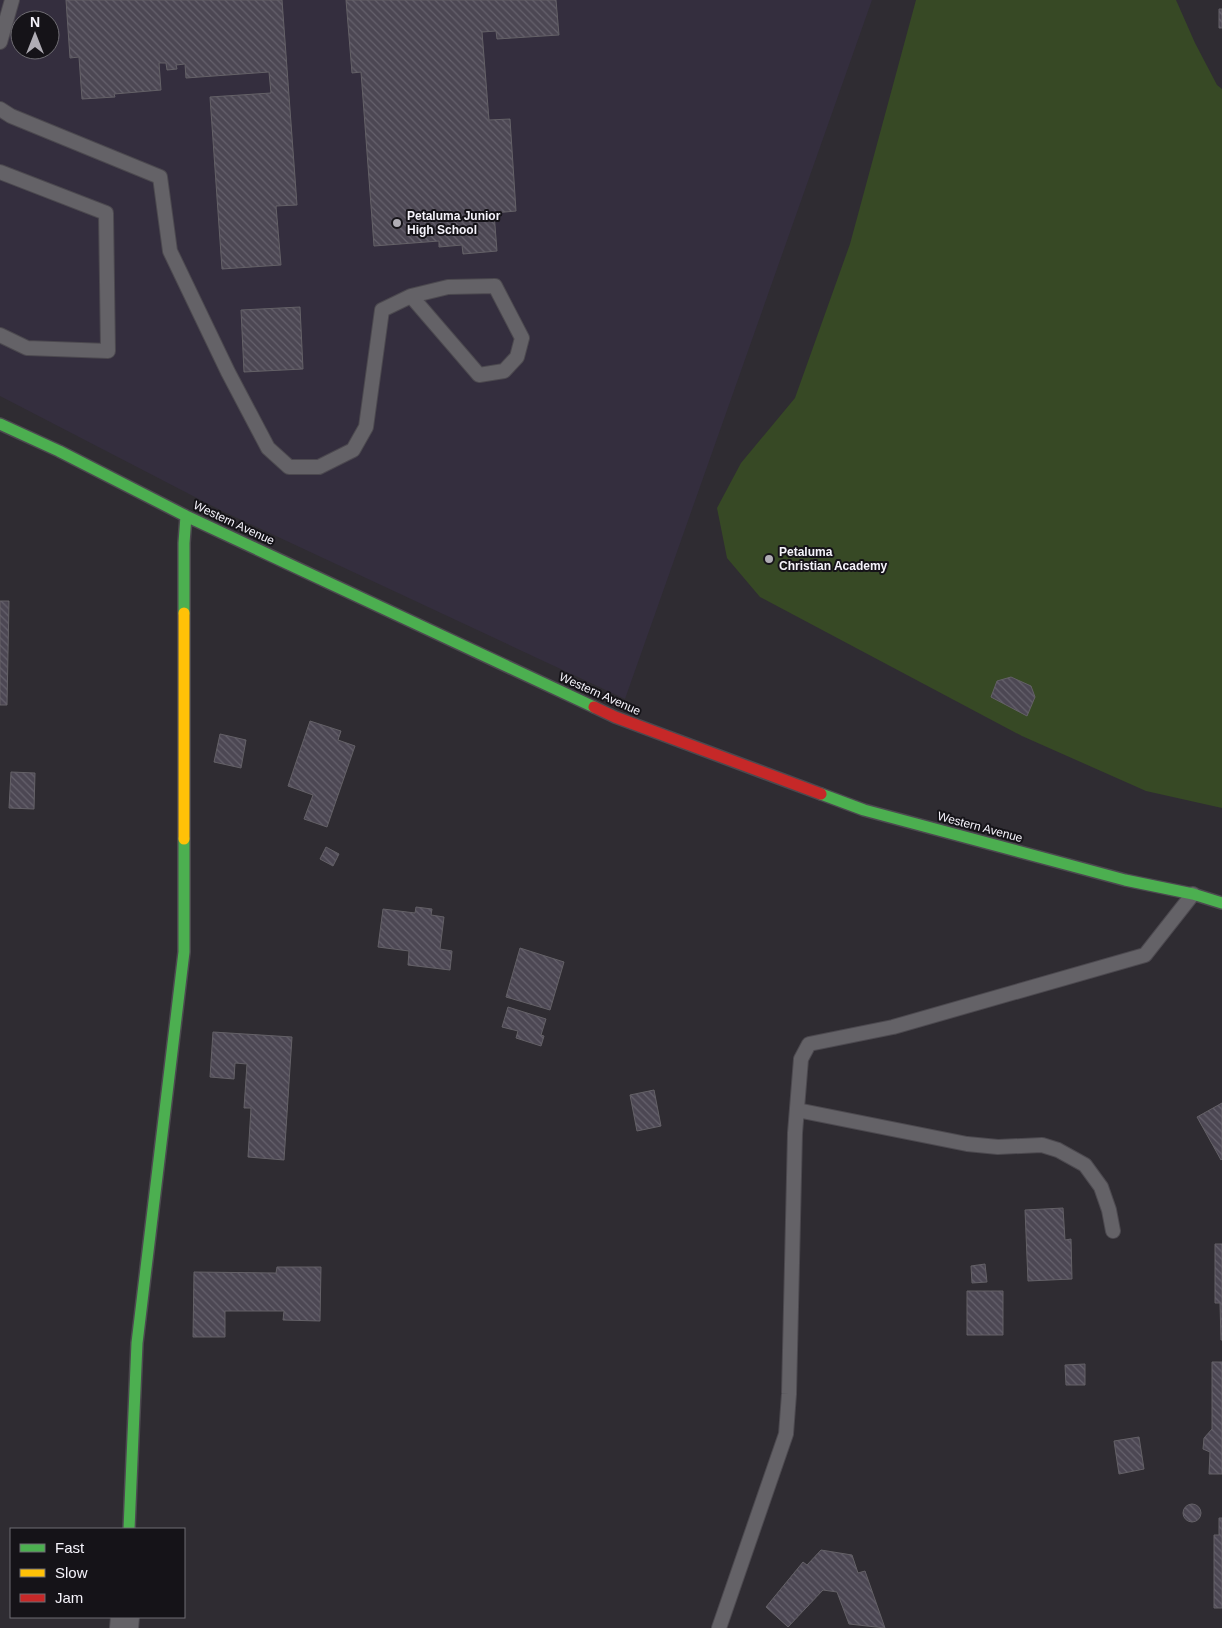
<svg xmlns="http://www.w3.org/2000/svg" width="1222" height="1628" viewBox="0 0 1222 1628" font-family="Helvetica,sans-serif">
<defs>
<pattern id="building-back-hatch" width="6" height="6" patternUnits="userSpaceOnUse" patternTransform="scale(1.25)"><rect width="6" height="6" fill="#4c4753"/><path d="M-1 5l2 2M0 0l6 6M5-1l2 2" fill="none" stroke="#66626d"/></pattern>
</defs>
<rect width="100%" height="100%" fill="#2f2c32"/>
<path fill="#342e3e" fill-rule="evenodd" d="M0,0h872l-247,699 -405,-189 -220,-114zM20,20h30v30h-30z"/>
<path fill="#374925" d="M916,0h260l19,43 22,42 5,4v719l-76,-17 -124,-55 -262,-139 -33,-39 -10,-50 24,-45 54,-65 55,-154z"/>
<path fill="url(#building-back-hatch)" stroke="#646167" d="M66,0h216l15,205 -21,1 5,59 -59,4 -12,-172 61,-4 -2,-21 -83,6 -1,-14 -9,1 1,4 -10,1 -1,-7h-7l2,27 -47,4 1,3 -33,2 -3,-42 -9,1z
M346,0h210l3,35 -62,4 -1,-8 -14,1 7,88 21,-1 6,92 -22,2 3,38 -34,3 -1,-9 -23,2v-6l-65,5 -13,-174 -9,1z
M1219,9h3v19h-3z
M300,307l3,62 -59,3 -3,-62z
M0,601h9l-2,104h-7z
M1011,677l20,9 4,11 -8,19 -36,-19 6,-16z
M310,721l31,10 -3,9 17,6 -28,81 -23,-8 9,-24 -25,-9z
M220,734l26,6 -5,28 -27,-6z
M11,772l24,1 -1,36 -25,-1z
M326,847l13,7 -6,12 -13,-7z
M416,907l16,2 -1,6 13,2 -4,32 12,2 -2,19 -42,-5 1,-14 -31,-4 5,-38 32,4z
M520,948l44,14 -14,48 -44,-13z
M508,1007l38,12 -5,16 3,1 -3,10 -25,-8 2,-7 -16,-4z
M213,1032l79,5 -8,123 -36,-3 3,-49h-7l3,-44 -12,-1 -1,16 -24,-2z
M654,1090l7,36 -24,5 -7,-36z
M1222,1103v56l-1,1 -24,-43z
M1063,1208l2,32 6,-1 1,40 -44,2 -3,-71z
M1215,1244h7v96h-1l-1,-37h-5z
M985,1264l2,18 -15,1 -1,-17z
M277,1267h44l-1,54 -37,-1 1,-9h-59v26h-32l1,-65 82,1z
M967,1291h36v44h-36z
M1212,1362h10v112h-13l1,-22 -7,-3 1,-11 8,-9z
M1085,1364v21h-19l-1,-20z
M1139,1437l5,32 -25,5 -5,-33z
M1183 1513a9 9 0 1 1 18 0a9 9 0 1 1-18 0Z
M1219,1518h3v90h-8v-73h5z
M821,1550l31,5 6,18 7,-2 20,57 -36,-4 -12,-32 -14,-2 -35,37 -22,-20 37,-45 4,3z"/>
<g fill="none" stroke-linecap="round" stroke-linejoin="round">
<g stroke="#4c494f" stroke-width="16">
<path id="lane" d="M0,42l12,-42
M0,109l11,7 149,61 10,74 58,121 40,76 21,19h30l34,-17 13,-23 16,-117 29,-14 37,-9 47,-1 27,52 -5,19 -13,14 -25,4 -68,-79
M0,172l106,41 2,138 -81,-3 -27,-13
M797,1110l170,34 31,3 44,-2 16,5 27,15 16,22 8,23 4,21
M719,1628l67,-194 3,-40 6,-261 6,-74 8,-15 84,-17 252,-72 48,-61"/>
</g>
<g stroke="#4c494f" stroke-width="30">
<path id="street" d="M124,1628l1,-11"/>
</g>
<g stroke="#4c494f" stroke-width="14">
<path id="fast" d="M0,424l59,27 127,65 408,191
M184,613v-70l2,-27
M821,794l43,16 261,70 68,14 29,9
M129,1529l8,-186 47,-391v-113"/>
</g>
<g stroke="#4c494f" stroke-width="14">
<path id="slow" d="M184,613v226"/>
</g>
<g stroke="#4c494f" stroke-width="14">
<path id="jam" d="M594,707l21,10 206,77"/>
</g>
<use href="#lane" stroke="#646267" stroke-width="14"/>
<use href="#street" stroke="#646267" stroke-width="28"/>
<use href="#fast" stroke="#4caf50" stroke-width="11"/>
<use href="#slow" stroke="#ffc107" stroke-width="11"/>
<use href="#jam" stroke="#c62828" stroke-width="11"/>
</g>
<g fill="#b0adb5" stroke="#151318" stroke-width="2">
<circle cx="397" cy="223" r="5"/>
<circle cx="769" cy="559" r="5"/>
</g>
<g text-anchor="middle" stroke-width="4" stroke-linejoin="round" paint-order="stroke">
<g font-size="12" font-weight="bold" fill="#f5f3fb" stroke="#151318" text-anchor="start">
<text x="407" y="220">Petaluma Junior<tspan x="407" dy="14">High School</tspan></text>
<text x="779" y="556">Petaluma<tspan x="779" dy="14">Christian Academy</tspan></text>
</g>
<g font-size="12" fill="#f5f3fb" stroke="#151318">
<text transform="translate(234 523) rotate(25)" y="4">Western Avenue</text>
<text transform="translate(600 694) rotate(24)" y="4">Western Avenue</text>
<text transform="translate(980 827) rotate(15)" y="4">Western Avenue</text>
</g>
</g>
<rect x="10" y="1528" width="175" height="90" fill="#151318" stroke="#6f6d73"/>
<rect x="20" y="1544" width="25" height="8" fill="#4caf50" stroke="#6f6d73"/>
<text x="55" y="1553" font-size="15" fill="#f5f3fb">Fast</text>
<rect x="20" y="1569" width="25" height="8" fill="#ffc107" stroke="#6f6d73"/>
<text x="55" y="1578" font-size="15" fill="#f5f3fb">Slow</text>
<rect x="20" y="1594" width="25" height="8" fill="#c62828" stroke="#6f6d73"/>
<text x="55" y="1603" font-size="15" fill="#f5f3fb">Jam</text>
<g transform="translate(35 35)"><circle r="24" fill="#151318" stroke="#6f6d73"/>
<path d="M0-4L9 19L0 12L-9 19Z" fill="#b0adb5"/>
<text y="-8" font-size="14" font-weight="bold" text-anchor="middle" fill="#f5f3fb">N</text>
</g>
</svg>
